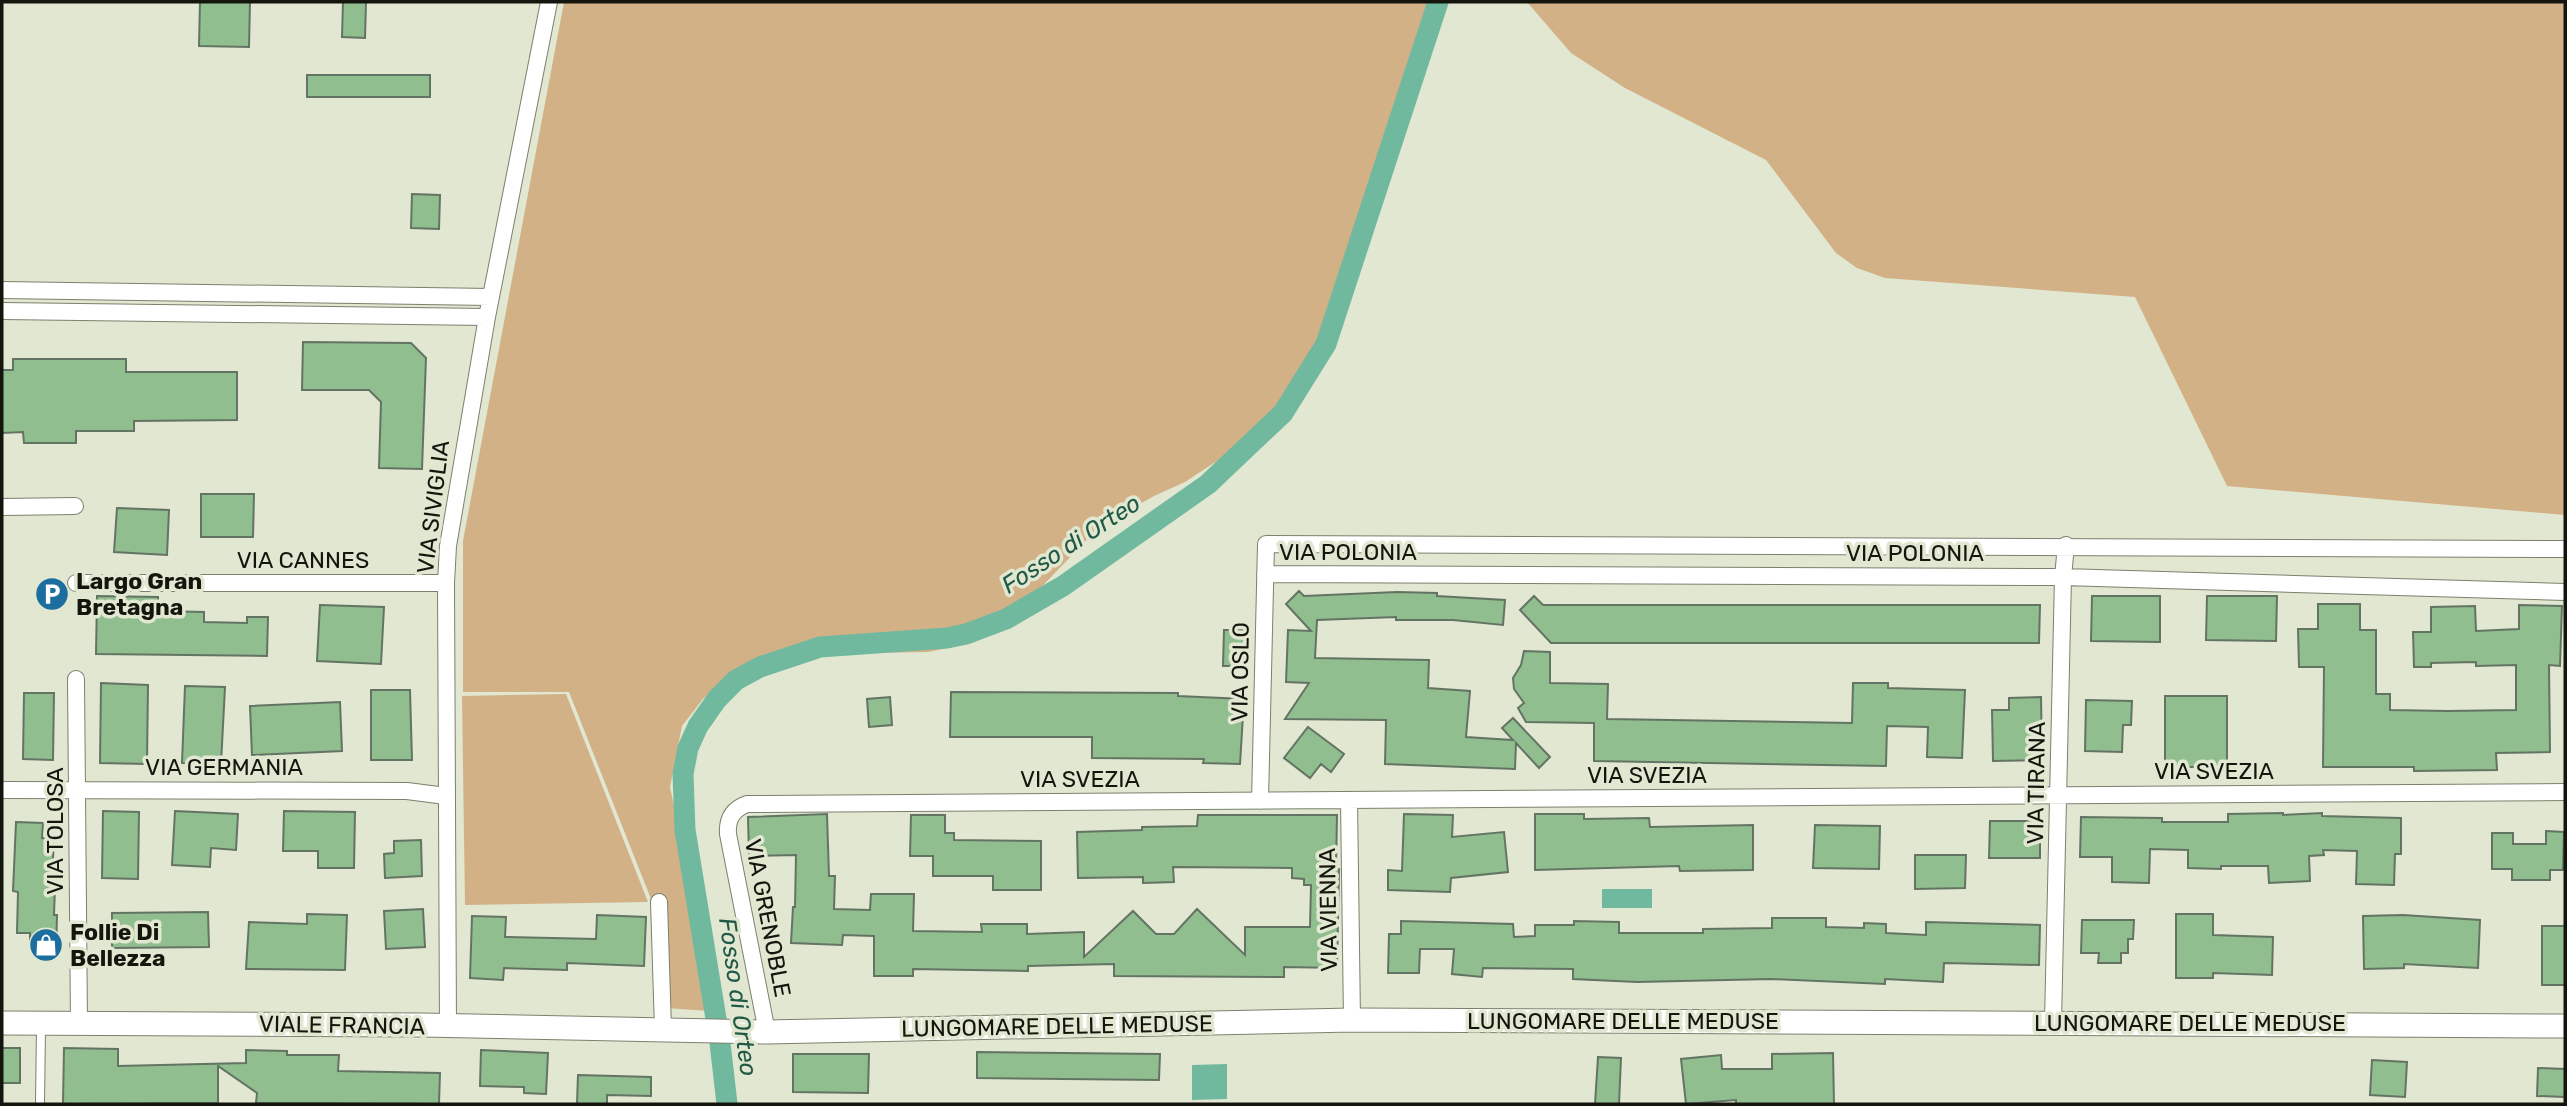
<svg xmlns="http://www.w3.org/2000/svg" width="2567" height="1106" viewBox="0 0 2567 1106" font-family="Rubik,sans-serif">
<rect width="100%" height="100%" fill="#e1e7d0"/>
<path fill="#d3b187" d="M564,2h865l-13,51 -4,51 -35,114 -37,69 -21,59 -31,50 -38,41 -33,24 -32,21 -31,14 -54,30 -93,97 -16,12 -19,8 -44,9 -119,2 -39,7 -46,18 -21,20 -21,27 -12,61 17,82 22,142 -43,-3 -13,-104 -84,-212h-106v-151z
M1527,2h1038v513l-338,-29 -92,-189 -250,-19 -28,-10 -21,-15 -70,-93 -141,-72 -54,-35z
M566,694l82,208 -183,3 -3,-209z"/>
<path fill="#71b99e" d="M1602,889h50v19h-50z
M1227,1064v35l-35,1v-35z"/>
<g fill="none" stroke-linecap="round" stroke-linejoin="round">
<path stroke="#71b99e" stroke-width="21" d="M727,1104l-7,-61 -35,-213 -2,-56 5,-26 10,-22 19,-27 19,-19 24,-13 60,-20 127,-9 19,-4 40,-15 57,-33 145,-102 75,-71 43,-69 112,-342"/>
</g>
<path fill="#90be8f" stroke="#647464" stroke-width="2" d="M200,2h50l-1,45 -50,-1z
M343,2h23l-1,36 -23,-1z
M307,75h123v22h-123z
M412,194l28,1 -1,34 -28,-1z
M303,342l108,1 15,15 -4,111 -43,-1 2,-66 -12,-12h-67z
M13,359h113v13h111v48l-103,1v10h-58v12h-52l-1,-11 -21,1v-63h11z
M201,494h53l-1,43h-52z
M117,508l52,2 -2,45 -53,-3z
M1299,591l5,5 93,-4 40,1v3l68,4 -2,25 -50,-5h-57v-3l-79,3 -2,38 114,2 -1,28 42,3 -4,46 47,3 -11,-12 11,-10 37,39 -11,11 -23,-25 -1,26 -130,-5 1,-44 -101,-1 24,-36 -23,-1 2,-52 23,1 -25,-27z
M97,596l61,1v14l46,1v10l43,1v-6h21l-1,39 -171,-2z
M1534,596l9,9h497l-1,38h-488l-31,-33z
M2092,596h68v46l-69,-1z
M2207,596h70l-1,45 -70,-1z
M2318,604h42v26h16v64h14v16l58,1 68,-1v-45l-40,1v-4l-45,1v4h-17l-1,-35h18v-25l44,-1 1,25 43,-2v-24l43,1 -2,60 -11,-1 1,87 -54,1 1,17 -83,1v-4h-91l1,-100h-25l-1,-38h20z
M320,605l64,2 -3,57 -64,-3z
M1224,630h21v36h-22z
M1524,651l26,1v31l58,1 -1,35 245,4 1,-40h35v5l77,2 -3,68 -35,-1 1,-30 -41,-1 -1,40 -292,-5v-38l-68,-1 -8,-14 6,-5 -10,-14 -1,-11 8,-13z
M101,683l47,2 -1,79 -47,-1z
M185,686l40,1 -4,77 -39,-1z
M371,690h39l2,70h-41z
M951,692l227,1v3l66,3 -4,65 -37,-1 1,-4 -112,-1v-21h-142z
M24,693h30l-1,67 -30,-1z
M2165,696h62v71h-62z
M890,697l2,28 -23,2 -2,-28z
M2041,697l1,63 -49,1 -1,-51h17v-12z
M2086,700l46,1 -1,24h-8l-1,27 -37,-1z
M340,702l2,49 -90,4 -2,-49z
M1308,727l36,27 -13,18 -10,-8 -11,14 -26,-20z
M103,811l36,1 -1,67 -36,-1z
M175,811l63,3 -2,36 -25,-2 -1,19 -38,-2z
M284,811l71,1 -1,56h-36v-17h-35z
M2283,813v2l39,-2v3l79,2v36h-6l-1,31 -38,-1 1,-33 -34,-1 1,5 -15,1 1,25 -41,2 -1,-17h-47v3l-33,-1v-18l-38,-1 -1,34 -37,-1v-25h-32l1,-40 81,1v4h66v-8z
M827,814l2,62h6l-1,33 36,1 1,-16h43l-1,37 69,1 -1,-8h46v10l57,-2v25l49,-46 23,23h18l23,-25 48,46v-28h65l1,-42h-7v-6l-12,-1v-10l-119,-1 1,15 -31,1v-6l-65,1 -1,-46 65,-2v-3l55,-1 1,-11h139l-1,54h3l-2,99 -53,-1v10l-170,-1v-12l-86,2v5l-115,-2v7h-39v-40l-31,-1 -1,10 -51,-2 2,-36h2l1,-52 -47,1 -1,-39z
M1404,814l49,1 -1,22 52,-5 4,40 -57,6 -1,14 -62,-2v-20l14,1z
M1535,814h49v5l65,-1 1,9 103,-2v45l-73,1 -1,-5 -144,4z
M911,815h34v18h9v7l87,1v49h-48v-14h-60v-20h-23z
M1990,821h50v37h-51z
M16,822l27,1 -1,15 12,1 -1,20h3l-2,56h3l-1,40h-20l1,-9 -7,-1v-12h-13l1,-41 -5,-1z
M1815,825l65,1 -1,43 -66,-1z
M2546,831l18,1 -1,38h-13v10h-38v-11h-20v-36h21v11h33z
M421,840l1,36 -37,2 -1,-24 10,-1v-12z
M1915,855h51l-1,33 -50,1z
M423,909l2,38 -39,2 -2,-38z
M208,912l1,35 -97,1v-35z
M307,914l40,1 -2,55 -99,-1 3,-47 58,2z
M2176,914h37v21l60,2 -1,38 -59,-2v5h-37z
M597,915l49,2 -2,49 -77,-3v7l-63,-2 -1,12 -33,-2 2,-62 34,1 -1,20 91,2z
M2403,915l77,5 -2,48 -74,-4v4l-40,1 -1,-53z
M1772,918h54v9l38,1v-5l22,1v9l40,2v-13l114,3 -1,40 -95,-2 -1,19 -58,-3v5l-114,-5 -134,3 -64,-3v-10l-90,-1 -1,9 -30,-3 2,-25h-34l-1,24h-31l1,-39h12v-13l112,3 1,13 21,-1v-11h39v-4l45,1v11h84v-4l69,-1z
M2082,920h52l-1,19h-5v14h-7v10h-23l1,-10h-18z
M2542,926h23v59h-23z
M2,1048h18v35h-18z
M64,1048l54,1v17l128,-3v-13l41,1v4h52l-1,16 102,2 -1,31 -183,-1 1,-10 -39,-27v37l-155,1z
M481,1050l67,3 -2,41 -22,-1v-6l-44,-1z
M977,1052l183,2 -1,26 -182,-2z
M1833,1053l1,51h-98v-4l-50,4 -5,-45 40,-4 1,14h50v-15z
M793,1054h76l-1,39 -75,-1z
M1598,1057l23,1 -2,46h-24z
M2372,1060l35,2 -2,35 -35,-2z
M2538,1068l27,1v28l-28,-1z
M578,1075l73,2v19l-44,-1v9h-30z"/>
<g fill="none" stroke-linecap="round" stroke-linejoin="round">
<g stroke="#7b816d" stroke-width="10">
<path id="lane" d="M40,1104l1,-77"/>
</g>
<g stroke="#7b816d" stroke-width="18">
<path id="street" d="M2,290l489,7
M2,311l485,6
M2,507l73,-1
M1265,574l798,3 502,15
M76,583h370
M76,679l3,345
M2,790l405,1 39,5
M1349,800l3,220
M1260,801l6,-257 1299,5
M659,902l4,127
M2053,1022l10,-445 3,-32
M448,1027l-2,-444 2,-37 39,-229 62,-315
M767,1032l-39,-198c-1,-15 5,-25 19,-30l1818,-12"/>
</g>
<g stroke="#7b816d" stroke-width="25">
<path id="secondary" d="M2,1023l420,2 345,7 585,-12 1213,6"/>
</g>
<use href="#lane" stroke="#fff" stroke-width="8"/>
<use href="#street" stroke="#fff" stroke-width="16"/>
<use href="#secondary" stroke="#fff" stroke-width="23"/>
</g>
<defs>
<g id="parking-disc" transform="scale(1.75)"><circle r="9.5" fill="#1c6e9f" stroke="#e1e7d0"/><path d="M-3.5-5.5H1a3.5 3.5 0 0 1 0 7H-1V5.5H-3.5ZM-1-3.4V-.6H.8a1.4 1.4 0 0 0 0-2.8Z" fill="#fff"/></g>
<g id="shop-disc" transform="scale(1.75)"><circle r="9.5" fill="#1c6e9f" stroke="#e1e7d0"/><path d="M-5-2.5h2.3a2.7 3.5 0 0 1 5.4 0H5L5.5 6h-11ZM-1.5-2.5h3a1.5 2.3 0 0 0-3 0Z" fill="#fff"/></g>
</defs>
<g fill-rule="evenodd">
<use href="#parking-disc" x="52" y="594"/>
<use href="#shop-disc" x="46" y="945"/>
</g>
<g text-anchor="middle" stroke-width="7" stroke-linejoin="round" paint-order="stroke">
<g font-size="23" fill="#14160e" stroke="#e1e7d0">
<text transform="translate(433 507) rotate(-83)" y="8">VIA SIVIGLIA</text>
<text x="1348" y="560">VIA POLONIA</text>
<text x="1915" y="561">VIA POLONIA</text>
<text x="303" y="568">VIA CANNES</text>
<text transform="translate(1240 672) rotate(-89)" y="8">VIA OSLO</text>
<text x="224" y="775">VIA GERMANIA</text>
<text x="2214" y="779">VIA SVEZIA</text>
<text x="1647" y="783">VIA SVEZIA</text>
<text x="1080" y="787">VIA SVEZIA</text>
<text transform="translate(2036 783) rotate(-89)" y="8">VIA TIRANA</text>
<text transform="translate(55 831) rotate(-90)" y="8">VIA TOLOSA</text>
<text transform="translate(1328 910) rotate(-91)" y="8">VIA VIENNA</text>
<text transform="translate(768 918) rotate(79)" y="8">VIA GRENOBLE</text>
<text x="1623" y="1029">LUNGOMARE DELLE MEDUSE</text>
<text x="2190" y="1031">LUNGOMARE DELLE MEDUSE</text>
<text transform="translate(342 1025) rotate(1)" y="8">VIALE FRANCIA</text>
<text transform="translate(1057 1026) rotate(-1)" y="8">LUNGOMARE DELLE MEDUSE</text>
</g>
<g font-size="23" font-weight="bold" fill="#14160e" stroke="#e1e7d0" text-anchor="start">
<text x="76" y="589">Largo Gran<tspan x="76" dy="26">Bretagna</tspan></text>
<text x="70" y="940">Follie Di<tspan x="70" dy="26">Bellezza</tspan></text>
</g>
<g font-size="24" font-style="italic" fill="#205946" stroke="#e1e7d0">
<text transform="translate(1071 544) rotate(-33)" y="8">Fosso di Orteo</text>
<text transform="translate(738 997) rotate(82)" y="8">Fosso di Orteo</text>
</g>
</g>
<rect width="2567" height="1106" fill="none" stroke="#14160e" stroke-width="7"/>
</svg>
